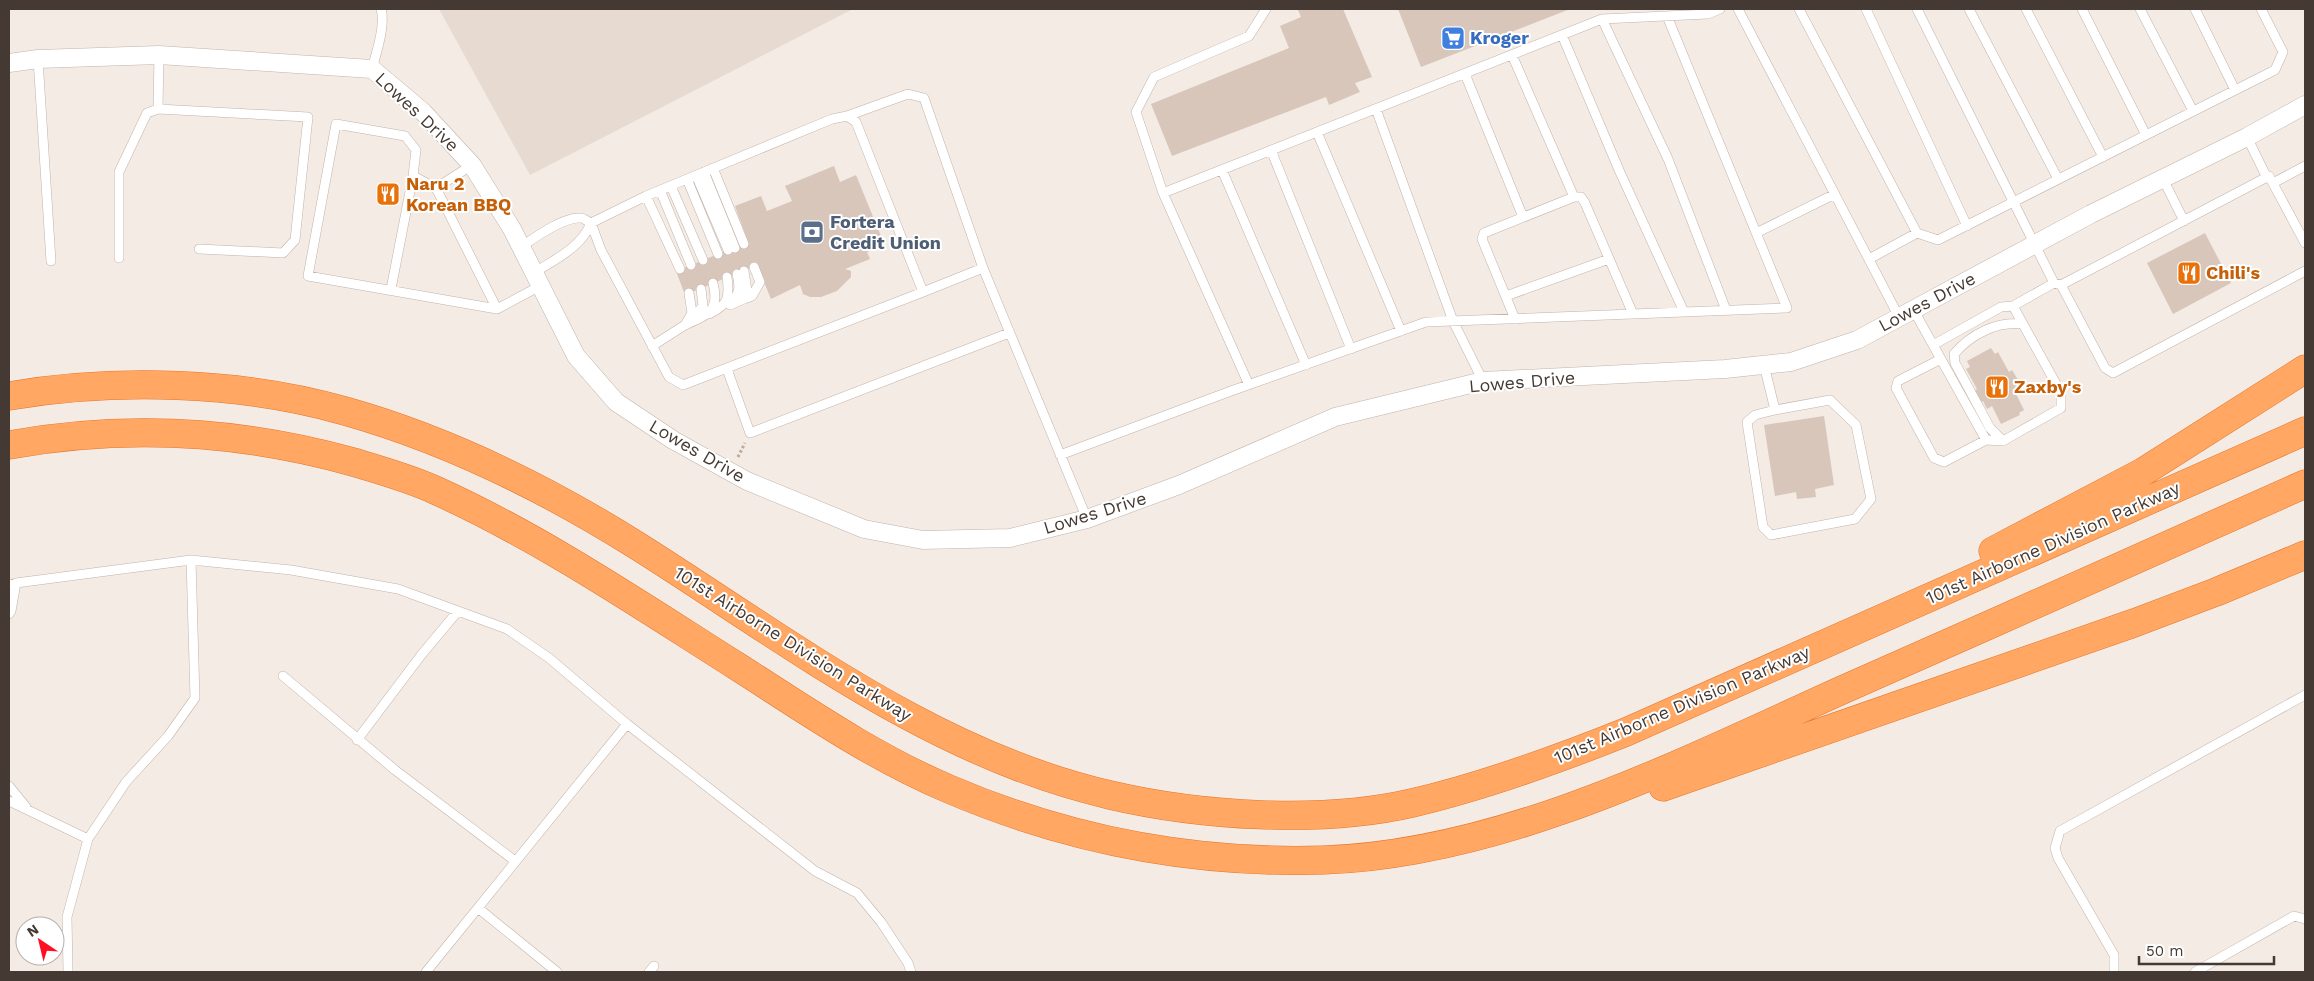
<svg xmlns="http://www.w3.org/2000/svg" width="2314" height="981" viewBox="0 0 2314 981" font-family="'Work Sans',sans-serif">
<rect width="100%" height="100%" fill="#f3ebe4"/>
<path fill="#e7dbd1" d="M439,9h414l-323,166z"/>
<path fill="#d8c6bb" d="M1302,9h41l29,68 -17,6 5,9 -31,13 -3,-8 -154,59 -21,-52 138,-56 -9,-22 21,-9 -3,-7z
M1398,9h172l-149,58z
M834,166l6,16 16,-7 29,71 -18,6 3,7 -25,10 6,2v6l-14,14 -16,6h-11l-7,-3 -3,-9 -29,14 -14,-34 -72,30 -9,-24 72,-29 -13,-36 26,-10 6,15 25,-10 -7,-15z
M2205,233l26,50 -58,31 -26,-51z
M1991,348l4,6 3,-2 11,20 3,-2 8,13 -3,2 3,5 -5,2 9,18 -5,3 1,2 -19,9 -9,-18 -5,3 -4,-8 -2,1 -7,-11 3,-2 -11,-20 4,-2 -3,-6z
M1824,416l10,69 -19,4 1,8 -19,2 -1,-7 -21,4 -11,-71z"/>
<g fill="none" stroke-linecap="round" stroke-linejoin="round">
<g stroke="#c2b3a9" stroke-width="10">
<path id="lane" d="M1738,9l161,308
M1799,9l118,224
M1866,9l101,217
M1917,9l137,274
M1969,9l89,170
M2026,9l77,148
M2082,9l64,126
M2140,9l53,102
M2195,9l40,81
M1602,19l66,140 58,151
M1562,35l57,135 65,142
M159,55l-1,54 150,8 -13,123 -12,13 -84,-4
M1512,55l62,142
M38,59l13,202
M372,69c4,-15 14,-45 9,-60
M1465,74l58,143
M1376,109l77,212 30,60
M847,116l61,-22 16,4 59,170
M1317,132l84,199
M2247,137l20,41
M1271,150l80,199
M472,165l-36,23 61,121 43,-23
M713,168l31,76
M1222,170l84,195
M704,172l31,76
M696,175l32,75
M687,179l31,75
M2163,179l21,42
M2273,183l32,-17
M671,186l32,74
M436,188l-23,-12 3,-26 -11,-14 -69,-12 -28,152 189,33
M660,190l31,75
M1163,193l439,-174 106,-5 12,-5
M646,196l34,73
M1756,233l79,-39
M521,247c13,-9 43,-31 60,-29 3,0 7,4 10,5l10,27 68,127 14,8 240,-93
M119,258v-86l28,-59 11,-4
M1869,259l48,-26 21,7 337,-170 8,-18 -22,-43
M534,273c21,-14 47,-25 57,-50l55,-27 186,-77 15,-3 9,6 67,170 60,-24 104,251
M2061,285l44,83 8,5 192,-102
M391,289l22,-113
M1506,296l103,-37
M744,299l8,-3 8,-14 -6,-15
M732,303c8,-11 8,-16 5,-29
M730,305l14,-6 3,-8 -3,-20
M1913,309l73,131 17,1 58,-33v-15l-48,-87 41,-23 7,2 208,-109 36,67
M709,314c19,-9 21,-16 18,-37
M1515,319l-33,-80 2,-6 90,-36h7l4,6 48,111
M690,321l13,-15 -2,-17
M685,325c23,-10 35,-14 28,-42
M1933,345l68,-38 12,-1
M652,346l33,-21 7,-12 -3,-20
M1941,359l-43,22 -2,7 38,70 10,4 42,-22
M1764,365l11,45 -20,5 -8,7 16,105 8,8 84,-16 16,-20 -15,-74 -26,-25 -55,10
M727,369l23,64 259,-100
M1249,385l-86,-192 -27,-81 18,-35 95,-41 17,-27
M2003,441l-13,-13 -35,-65 -1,-9c17,-20 43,-33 69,-30
M1060,455l171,-64 195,-69 361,-14 -120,-292
M191,560l100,10 107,19 109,40 42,29 78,66 -201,248
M16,583l175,-23 4,138 -27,38 -42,46 -38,57 -21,78 1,55
M9,585l7,-2 -5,28 -2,3
M283,676l112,94 120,91
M627,724l188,147 42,22 24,29 27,41 3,9
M357,740l65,-86 36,-43
M9,786l17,21
M9,801l79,38
M478,908l79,64
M649,972l5,-6
M2114,972v-17l-56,-97 -3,-10 5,-17 245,-136
M2195,972l99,-56 11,3"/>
</g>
<g stroke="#c2b3a9" stroke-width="19">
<path id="street" d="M9,63l29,-4 121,-4 213,14 51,43 49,53 40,64 64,127 40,46 57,38 74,41 117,48 59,11 87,-2 77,-19 92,-34 156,-68 148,-36 242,-12 66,-7 66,-22 234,-126 156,-77 58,-32"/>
</g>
<g stroke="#e7762a" stroke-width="29">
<path id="highway" d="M9,396c106,-18 232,-15 336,15 103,29 200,77 291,134 151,95 296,209 474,250 90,21 211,29 302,8 73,-17 144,-43 214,-71l679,-301
M9,445c117,-21 230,-15 344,17 27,8 56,16 82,28 106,48 202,113 300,175 69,44 138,92 214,124 119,51 246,75 375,71 178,-6 357,-97 516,-169 155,-69 311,-137 465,-207
M1993,551l150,-79 162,-103
M1663,787l471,-164 82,-31 89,-37"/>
</g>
<path stroke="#c2a896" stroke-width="3" stroke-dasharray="2.5 2.5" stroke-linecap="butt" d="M738,457l7,-14"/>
<use href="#lane" stroke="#fff" stroke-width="9"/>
<use href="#street" stroke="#fff" stroke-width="18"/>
<use href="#highway" stroke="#ffa763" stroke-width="28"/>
</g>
<defs>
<g id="supermarket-square" transform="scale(1.25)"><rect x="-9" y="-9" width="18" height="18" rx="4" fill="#3f7fe0" stroke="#fff"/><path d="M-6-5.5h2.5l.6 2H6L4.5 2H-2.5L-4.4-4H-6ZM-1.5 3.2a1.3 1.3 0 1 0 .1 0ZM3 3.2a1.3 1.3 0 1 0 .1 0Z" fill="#fff"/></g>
<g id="restaurant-square" transform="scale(1.25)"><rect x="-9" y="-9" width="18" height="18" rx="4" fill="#e8710a" stroke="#fff"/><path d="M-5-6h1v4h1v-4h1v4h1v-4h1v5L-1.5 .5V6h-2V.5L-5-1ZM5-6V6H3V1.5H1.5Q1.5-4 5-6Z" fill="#fff"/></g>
<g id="bank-square" transform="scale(1.25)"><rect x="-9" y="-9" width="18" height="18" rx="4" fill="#5c6f8a" stroke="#fff"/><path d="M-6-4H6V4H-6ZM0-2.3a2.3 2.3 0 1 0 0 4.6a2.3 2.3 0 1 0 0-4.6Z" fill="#fff"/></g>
</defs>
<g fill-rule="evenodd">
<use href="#supermarket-square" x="1453" y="38"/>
<use href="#restaurant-square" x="388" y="194"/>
<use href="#bank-square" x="812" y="232"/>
<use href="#restaurant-square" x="2189" y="273"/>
<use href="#restaurant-square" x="1997" y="387"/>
</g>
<g text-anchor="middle" stroke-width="4" stroke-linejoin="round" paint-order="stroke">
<g font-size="18" font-weight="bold" fill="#366cbe" stroke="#fff" text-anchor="start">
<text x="1470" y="44">Kroger</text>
</g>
<g font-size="18" fill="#453a33" stroke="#fff">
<text transform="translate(417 112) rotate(43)" y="6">Lowes Drive</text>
<text transform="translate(1927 302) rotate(-28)" y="6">Lowes Drive</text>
<text transform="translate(1522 382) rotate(-5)" y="6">Lowes Drive</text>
<text transform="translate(697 451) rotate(30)" y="6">Lowes Drive</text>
<text transform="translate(1095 513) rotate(-17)" y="6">Lowes Drive</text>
<text transform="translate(2053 543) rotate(-24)" y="6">101st Airborne Division Parkway</text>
<text transform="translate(793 644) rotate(32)" y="6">101st Airborne Division Parkway</text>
<text transform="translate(1682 705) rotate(-23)" y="6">101st Airborne Division Parkway</text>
</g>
<g font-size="18" font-weight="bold" fill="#c56008" stroke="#fff" text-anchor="start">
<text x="406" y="190">Naru 2<tspan x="406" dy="21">Korean BBQ</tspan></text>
<text x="2206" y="279">Chili's</text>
<text x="2014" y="393">Zaxby's</text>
</g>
<g font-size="18" font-weight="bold" fill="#4e5e75" stroke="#fff" text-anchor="start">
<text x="830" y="228">Fortera<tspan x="830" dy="21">Credit Union</tspan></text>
</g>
</g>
<rect width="2314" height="981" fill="none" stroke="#453a33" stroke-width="20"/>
<g transform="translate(40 941) rotate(325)"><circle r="24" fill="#ffffff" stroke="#b5b0ad"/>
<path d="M0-4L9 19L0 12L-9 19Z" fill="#ff0f22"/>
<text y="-8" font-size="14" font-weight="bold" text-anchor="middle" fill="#453a33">N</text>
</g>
<path d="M2139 956v8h135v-8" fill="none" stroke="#453a33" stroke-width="2.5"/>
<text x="2146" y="956" font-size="15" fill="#453a33" stroke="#ffffff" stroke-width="4" paint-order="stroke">50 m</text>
</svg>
